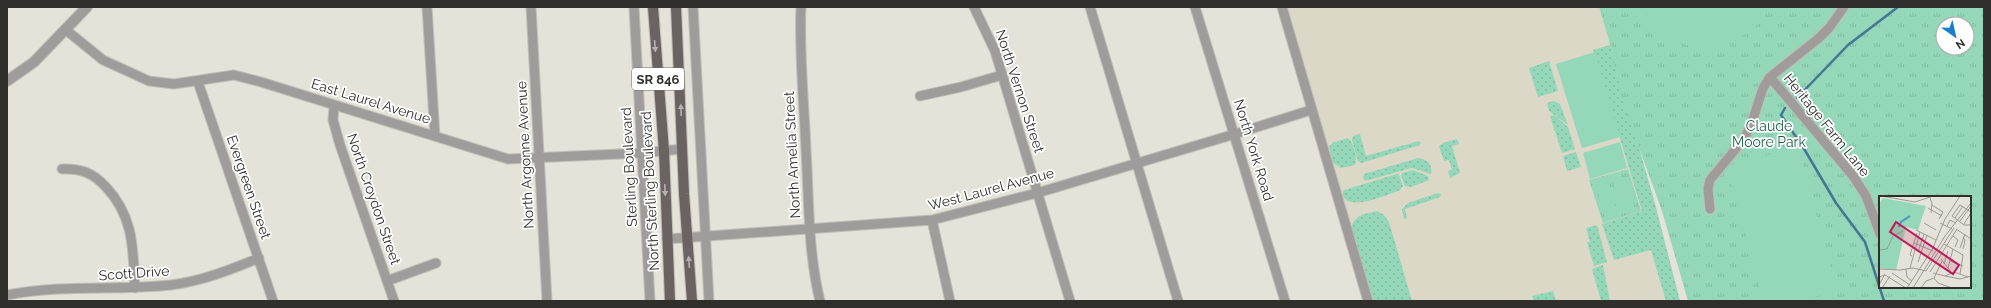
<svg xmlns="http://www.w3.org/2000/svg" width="1991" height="308" viewBox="0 0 1991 308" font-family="Raleway,sans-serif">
<defs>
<pattern id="grass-dots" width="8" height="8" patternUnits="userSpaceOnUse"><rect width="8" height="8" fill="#94d7b9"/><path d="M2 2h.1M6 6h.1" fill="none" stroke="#80b99f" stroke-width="1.8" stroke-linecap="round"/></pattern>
<pattern id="park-tufts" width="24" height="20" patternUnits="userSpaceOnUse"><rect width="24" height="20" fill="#94d7b9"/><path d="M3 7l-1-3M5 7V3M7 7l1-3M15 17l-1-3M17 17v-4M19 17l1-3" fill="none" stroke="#80b99f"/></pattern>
</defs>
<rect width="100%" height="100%" fill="#e4e2d9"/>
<path fill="#dbd8c7" d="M1282,7h317l11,37 15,65 29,90 26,102h-312z"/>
<path fill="url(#grass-dots)" d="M1610,45l45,159 25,97h-14l-15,-51 -37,10 -12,-36 40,-13 -49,-161z
M1549,61l9,30 -20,6 -9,-29z
M1554,101l6,3 8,21 -19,-14 -2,-8z
M1554,115l14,12 7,22 -13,4 -12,-37z
M1360,134l6,22 53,-15 2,2 -1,2 -59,18 -3,-2 -6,-21 1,-4z
M1348,138c5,4 10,20 7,27l-14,3 -8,-5 -4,-16 3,-4z
M1457,139l2,5 -7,2 8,27 -10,5 -2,-7 4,-1 -3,-10 -5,1 -5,-15 4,-3z
M1576,152l5,15 -14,4 -4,-15z
M1418,158c9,1 15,6 13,16l-19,-6 -47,13 -2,-3 1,-4z
M1413,170l15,6 1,4 -18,7 -6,-1 -4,-11 1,-2z
M1397,174l2,1 4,11 -3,4c-14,5 -50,22 -58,5l2,-5z
M1438,193l3,1 -1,3 -35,12 2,9 -3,1 -2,-10 6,-6z
M1377,211l7,4 5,7 23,79h-39l-22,-74c5,-13 14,-13 26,-16z
M1597,225l10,37 -13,4 -7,-24h3l-4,-14z
M1603,265l7,36h-9l-9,-32z
M1553,291l3,10h-22l-2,-5z"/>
<path fill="url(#park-tufts)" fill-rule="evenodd" d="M1599,7h385v294h-296l-26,-90 -37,-102 -15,-65zM1943,24h24v24h-24zM1880,197h90v90h-90z
M1628,169l13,42 -38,12 -14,-43z"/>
<path fill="#94d7b9" d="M1655,7h93l13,14c-38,37 -81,35 -117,-4z
M1595,52l25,85 -38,11 -26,-84z
M1620,142l7,26 -37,11 -7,-26z
M1798,147l39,144 -39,10h-35l-36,-135z
M1626,178l9,27 -13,4 -9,-27z
M1608,183l9,27 -12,4 -9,-27z"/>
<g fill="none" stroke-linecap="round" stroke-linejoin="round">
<path stroke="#457692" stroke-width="2.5" d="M1797,98l51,-53 50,-38
M1785,108l-4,7 22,32 33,56 29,39 19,59"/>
<g stroke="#c0beb6" stroke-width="11">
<path id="minor" d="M427,7l8,129
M531,7l16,294
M634,7l16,294
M693,7l16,294
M801,7c-2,47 3,95 5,143 3,50 2,102 14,151
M974,7l21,44 75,250
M1090,7l88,294
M1195,7l90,294
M1282,7l86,294
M66,30l37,30 46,21 25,3 60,-9 27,7 247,77 134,-6 40,-4
M1770,77l83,99 13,20 14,38
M198,82l75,219
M920,96l41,-9 41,-12
M334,106l-1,14 7,25 54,156
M62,169c19,-1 31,4 44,18 28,30 27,62 29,101
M1710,209l-2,-20 2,-9 34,-41 7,-14 12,-37 7,-11 49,-39 10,-10 15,-21
M932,220l18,81
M667,239l265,-19 105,-27 198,-59 76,-24
M387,281l49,-18
M7,295c54,-11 110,-4 164,-10 31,-4 59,-15 88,-27"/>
</g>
<g stroke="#c0beb6" stroke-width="12">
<path id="tertiary" d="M7,81l27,-19 53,-55"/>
</g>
<g stroke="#c0beb6" stroke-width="12">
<path id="primary" d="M653,7l11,144 6,150
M676,7l8,187 8,107"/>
</g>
<use href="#minor" stroke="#a19c9c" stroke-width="9"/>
<use href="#tertiary" stroke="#a19c9c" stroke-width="10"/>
<use href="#primary" stroke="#6b6362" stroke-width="10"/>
</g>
<defs><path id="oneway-solid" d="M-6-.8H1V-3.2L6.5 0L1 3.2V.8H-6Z"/></defs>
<g fill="#b5b1b0">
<use href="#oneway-solid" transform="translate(655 46) rotate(86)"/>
<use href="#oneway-solid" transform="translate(681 110) rotate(-92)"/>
<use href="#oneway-solid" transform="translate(665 190) rotate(88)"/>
<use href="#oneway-solid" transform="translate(689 262) rotate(-94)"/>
</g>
<g text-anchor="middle" stroke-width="3.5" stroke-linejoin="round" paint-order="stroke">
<rect fill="#fff" stroke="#6e6d6b" stroke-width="1" x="632" y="68" width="52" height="22" rx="3"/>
<g font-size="13" font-weight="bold" fill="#302f2c">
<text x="658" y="84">SR 846</text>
</g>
<g font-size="14" fill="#302f2c" stroke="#fff">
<text transform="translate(1020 91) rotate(72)" y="5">North Vernon Street</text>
<text transform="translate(371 101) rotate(17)" y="5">East Laurel Avenue</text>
<text transform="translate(1827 125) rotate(51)" y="5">Heritage Farm Lane</text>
<text transform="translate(1254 150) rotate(73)" y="5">North York Road</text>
<text transform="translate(525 155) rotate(-93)" y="5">North Argonne Avenue</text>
<text transform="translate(792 155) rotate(-93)" y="5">North Amelia Street</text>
<text transform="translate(629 167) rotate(-93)" y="5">Sterling Boulevard</text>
<text transform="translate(249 187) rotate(71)" y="5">Evergreen Street</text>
<text transform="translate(991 189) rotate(-15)" y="5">West Laurel Avenue</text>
<text transform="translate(650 191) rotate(-93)" y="5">North Sterling Boulevard</text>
<text transform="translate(374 199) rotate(71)" y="5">North Croydon Street</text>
<text transform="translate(134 273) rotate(-4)" y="5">Scott Drive</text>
</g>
<g font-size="14" fill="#24624a" stroke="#fff">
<text x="1769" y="131">Claude<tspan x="1769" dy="16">Moore Park</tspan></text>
</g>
</g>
<g transform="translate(1879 196)">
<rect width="92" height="92" fill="#e4e2d9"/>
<path d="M4,2l43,8 -8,24 -12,-3 -10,43 -17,-2v-64z" fill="#94d7b9"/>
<path fill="none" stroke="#4e94be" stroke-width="2" d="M20,31l2,-5 9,-6"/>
<path fill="none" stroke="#9c9a94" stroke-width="1" d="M2,0l34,6 18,-6M50,0l3,7 -1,10M53,9l11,7 -4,7M49,12l14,8M73,20l8,-11 11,7M73,20l12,9h7M76,22l8,-12M81,25l11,-15M45,27l12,7M61,27l12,6M85,28l7,-11M68,30l3,-6 6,3M77,33l15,10M37,34l20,10M74,40l5,4 -3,7M84,41l2,3 -2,9M35,47l19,8M65,48l19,11 -3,19M81,52l5,-14M0,54l8,-1 6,-13 10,-5M39,56l6,-18M33,60l-2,-1 7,-22M62,63l10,13M63,65l-8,17 4,5 14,5M71,65l13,5M39,66l9,-27M65,68l4,-13M31,72l10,-36M69,72l5,-19M0,73l21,1 13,-2 13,3M27,73l1,8 5,4M47,75l28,-43M51,76l27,-43M13,77l18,12M54,77l12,3M66,80l15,3 11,-3M66,80l9,-4 14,5M0,81l6,-2 21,13M0,89l6,-11M3,92l8,-12M28,92l25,-38 13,-31 15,-23M34,92l32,-52 26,-33M42,92l5,-7 8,-3"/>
<path fill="#c2185b" fill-opacity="0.15" stroke="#c2185b" stroke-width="2" d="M17,26l63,43 -6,9 -63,-42z"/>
<rect width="92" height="92" fill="none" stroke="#302f2c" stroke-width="2"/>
</g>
<rect width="1991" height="308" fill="none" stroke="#302f2c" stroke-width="16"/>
<g transform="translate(1955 36) rotate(146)"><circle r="19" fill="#ffffff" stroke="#acacab"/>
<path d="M0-3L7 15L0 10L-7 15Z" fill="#1880cb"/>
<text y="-6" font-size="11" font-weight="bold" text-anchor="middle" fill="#302f2c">N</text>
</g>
</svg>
